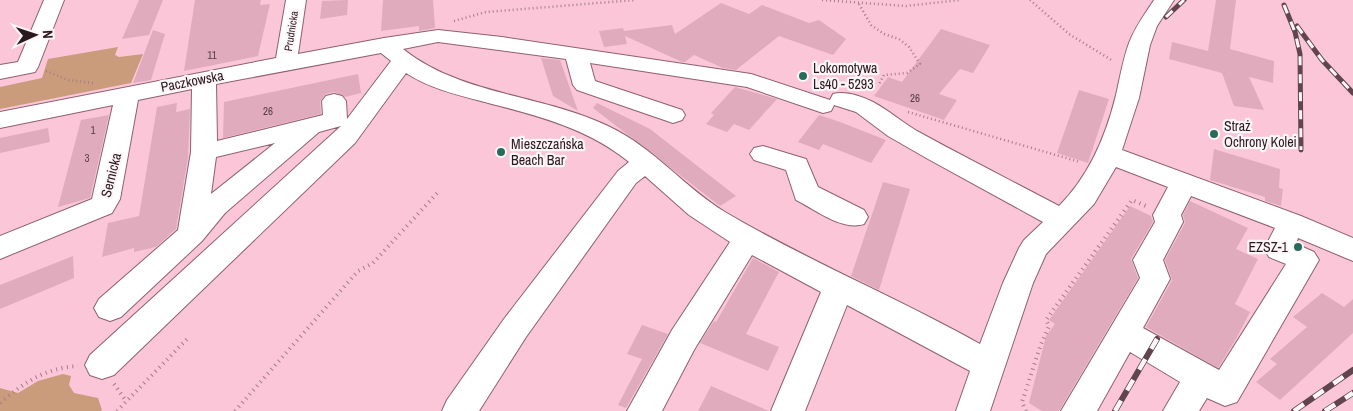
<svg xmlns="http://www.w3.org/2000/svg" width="1353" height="411" viewBox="0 0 1353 411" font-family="'Archivo Narrow',sans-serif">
<rect width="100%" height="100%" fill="#fbc6d8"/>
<path fill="#ca9c7b" d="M118,47l-3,8 4,2 24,-3 -12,29 -131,26v-22l42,-9 6,-19z
M63,374l8,2 -2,9 5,8 24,5 4,12 -1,1h-101v-23l18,5 20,-12z"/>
<path fill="#e0acbd" d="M139,0h24l-14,35 -27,4z
M195,0h66l-1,5 10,-1 -12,52 -74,15z
M348,0l-1,15 -27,4 2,-18z
M383,0h50l2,28 -16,3v-5l-38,5z
M1216,0h20l-6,49 44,12 -1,22 -24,-6 15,33 -30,-4 -12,-33 -53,-14 3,-17 36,9z
M721,3l28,11 13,-9 47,18 10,-3 27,19 -13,16 -54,-19 -43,34 -13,-2 -29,-13 -9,7h-3l-57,-26 2,8 -23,3 -5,-16 24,-3 1,3 48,-6 3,9z
M941,29l49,16 -17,28 -13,-4 -21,25 18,6 -13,20 -70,-24 14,-19 14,5z
M153,30l12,4 -14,46 -18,3z
M541,58l19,2 18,51 -25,-15z
M358,74l3,19 -16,4 -11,-5 -8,2 -6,7 1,13 -98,24 1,-36z
M735,87l42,12 -28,31 -15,-6 -7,8 -21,-8 8,-9 -3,-2z
M1079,90l30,9 -21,64 -31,-10z
M177,103l-1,9 14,-3 -2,49 -12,71 -20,18 -22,5v-4l-32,9 6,-34 31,-7 18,-109z
M597,103l53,26 86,67 -16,10 -127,-98z
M109,115l-19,83 -32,9 23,-87z
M819,115l21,7 46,18 -15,23 -48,-19 -4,6 -21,-8z
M48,128l2,14 -50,11v-15z
M1214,149l66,20 -1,19 4,1 -2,17 -16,-5v-4l-55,-17z
M883,182l27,7 -31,101 -28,-14z
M1190,201l58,27 -12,21 22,10 -23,45 15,8 -14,27 -18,29 -72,-41 26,-47 -7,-20 20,-37 -2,-8z
M1130,206l21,10 2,6 -22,37 7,19 -79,133h-17l-13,-8 17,-67 9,-12 -6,-4z
M73,256l1,22 -74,31v-24z
M753,258l26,14 -33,62 33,13 -11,24 -68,-28 14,-22 2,1z
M1322,293l22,14 9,-8v34l-73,67 -24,-18 21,-18 -7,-5 37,-32 -14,-10z
M642,325l26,9 -42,74 -8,-3 24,-46 -15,-5z
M711,386l58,25h-71z"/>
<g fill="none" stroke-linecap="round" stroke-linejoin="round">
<g stroke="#8e6070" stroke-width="2">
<path id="minor" d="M44,0h20l-26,67 -3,5 -35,7v-14l18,-3z
M286,0h20l-8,54 86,-16 54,-8 64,7 249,37 79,26 3,-6c12,-3 28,2 40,8 15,8 29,20 44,29 47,26 95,50 142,75 30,-30 47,-70 57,-111 4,-17 7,-36 13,-52 6,-16 16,-29 25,-43h20l-17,26 -7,19 -11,53 -17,52 179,66 52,22v23l-55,-23 -2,6 18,8 5,8 -82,142 -12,4 -18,-8 -8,13h-36l17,-29 -50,-30 -33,59h-36l79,-133 -7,-18 22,-38 -2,-7 15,-28 -52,-20 -22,37 -48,50 -13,29 -43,128h-34l14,-40 -123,-66 -42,106h-34l50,-119 -69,-37 -58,95 -32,61h-35l45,-81 58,-88 -41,-27 -44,-39 -9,7 -110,154 -47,74h-37l5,-11 57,-81 114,-148 11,-9c-39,-32 -89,-46 -137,-58 -29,-8 -60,-14 -86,-31l-51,70 -241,232 -12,4 -12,-4 -5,-10 5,-10 251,-229 -22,6 -94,81 -23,28 -81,76 -11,4 -11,-4 -5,-9 5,-9 79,-69 13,-78 1,-63 -54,11 -18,99 -8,14 -112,46v-23l92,-37 21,-94 -113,23v-16l276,-54zM438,42l128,17 7,26 4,5 96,33 9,-3 3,-5 -3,-5 -87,-29 -5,-18 157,24 76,26 8,-2 3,-6 22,7 32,24 40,23 115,63 -19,18 -5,8 -16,35 -23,61c-84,-47 -172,-83 -255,-132 -41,-25 -71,-64 -115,-85 -67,-33 -148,-31 -207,-78zM381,53l10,8 -44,58 -1,-18 -4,-5 -8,-2 -8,2 -4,5 1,14 -106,26 -1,-57zM275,143l-64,51 5,-37zM1191,196l84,32 -11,21 5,8 17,7 -67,106 -76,-42 27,-49 -7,-19 20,-38 -2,-7z
M763,146l43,13 12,28 46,23 4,7 -4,7c-22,7 -48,-14 -68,-24l-10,-30 -32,-10 -4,-6 4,-6z"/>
</g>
<path stroke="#a37d8a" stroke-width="2.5" stroke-dasharray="1 3" stroke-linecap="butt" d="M822,0l84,6 54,-6
M1030,0l39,34 44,27
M859,4l12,21 13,9 15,5 10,8 11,17 -13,9 -23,2 -5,9
M454,21l32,-9 149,-12
M46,71l22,9 25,3
M908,112l172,50"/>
<path stroke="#a37d8a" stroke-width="4" stroke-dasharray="1 4.5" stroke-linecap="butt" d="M114,384l12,17
M0,403c25,-21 45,-35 78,-37
M117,411l72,-74
M235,411l123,-140 15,-8 66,-72
M1026,411l-4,-9 19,-58 8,-18 -3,-6 86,-120 16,7"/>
<use href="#minor" fill="#fff" fill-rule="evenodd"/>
<g stroke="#60444e" stroke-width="5">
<path id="rail-far1" d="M1284,5l11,27 5,22 1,96
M1166,17l18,-17
M1297,26l25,34 31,33"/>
</g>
<g stroke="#60444e" stroke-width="6">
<path id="rail" d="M1115,411l42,-72
M1294,411l59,-41
M1325,411l28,-18"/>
</g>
<use href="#rail-far1" stroke="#fcf6f8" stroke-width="3" stroke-dasharray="9" stroke-linecap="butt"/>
<use href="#rail" stroke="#fcf6f8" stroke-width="4.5" stroke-dasharray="12" stroke-linecap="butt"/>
</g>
<g fill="#276b5d" stroke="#fcf6f8" stroke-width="2">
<circle cx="803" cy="76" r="5"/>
<circle cx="1214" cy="134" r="5"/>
<circle cx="501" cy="152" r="5"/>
<circle cx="1298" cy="247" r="5"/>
</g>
<g text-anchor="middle" stroke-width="4.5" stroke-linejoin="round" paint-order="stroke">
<g font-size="11" fill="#2b181f" stroke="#fcf6f8">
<text transform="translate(291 31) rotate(-81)" y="4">Prudnicka</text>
</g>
<g font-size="11" fill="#583d46">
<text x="212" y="59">11</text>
<text x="915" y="102">26</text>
<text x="268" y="115">26</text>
<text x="93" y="134">1</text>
<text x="87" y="162">3</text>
</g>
<g font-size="14" fill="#2b181f" stroke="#fcf6f8" text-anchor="start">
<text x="813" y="73">Lokomotywa<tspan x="813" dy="16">Ls40 - 5293</tspan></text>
<text x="1224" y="131">Straż<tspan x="1224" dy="16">Ochrony Kolei</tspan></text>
<text x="511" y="149">Mieszczańska<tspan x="511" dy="16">Beach Bar</tspan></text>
<text x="1288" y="252" text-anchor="end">EZSZ-1</text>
</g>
<g font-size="14" fill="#2b181f" stroke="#fcf6f8">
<text transform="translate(192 81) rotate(-11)" y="5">Paczkowska</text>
<text transform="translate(111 175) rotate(-76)" y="5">Sernicka</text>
</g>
</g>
<g transform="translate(35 35) rotate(87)" stroke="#fcf6f8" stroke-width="4" paint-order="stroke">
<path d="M0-4L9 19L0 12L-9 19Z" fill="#2b181f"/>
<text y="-8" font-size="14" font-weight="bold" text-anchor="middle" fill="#2b181f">N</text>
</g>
</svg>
